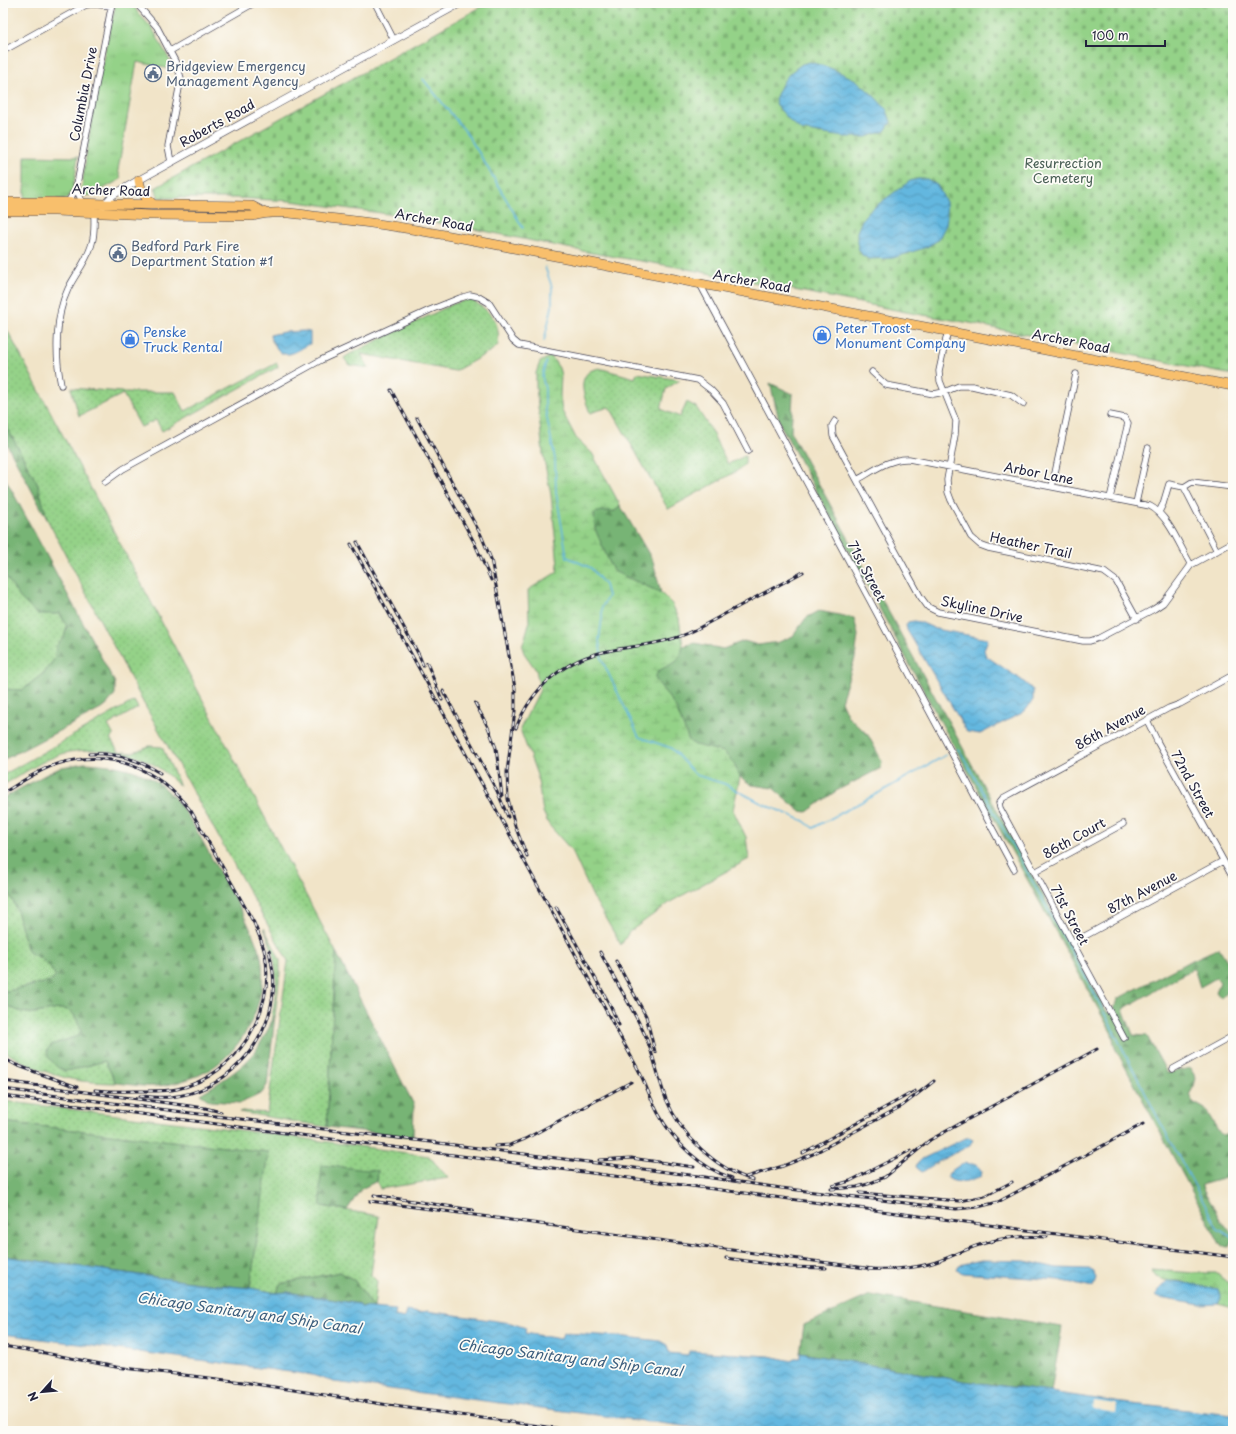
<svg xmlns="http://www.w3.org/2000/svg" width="1236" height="1434" viewBox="0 0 1236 1434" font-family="'Playpen Sans',sans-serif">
<defs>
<pattern id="grass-dots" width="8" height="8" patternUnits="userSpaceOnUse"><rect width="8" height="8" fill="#94d288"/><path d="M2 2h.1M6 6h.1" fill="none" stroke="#7fb476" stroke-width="1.8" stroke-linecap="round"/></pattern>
<pattern id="forest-firs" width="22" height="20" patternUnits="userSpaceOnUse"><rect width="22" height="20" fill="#77b474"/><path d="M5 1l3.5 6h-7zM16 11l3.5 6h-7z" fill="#619260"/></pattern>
<pattern id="wetland-marsh" width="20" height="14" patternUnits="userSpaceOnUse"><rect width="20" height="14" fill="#94d288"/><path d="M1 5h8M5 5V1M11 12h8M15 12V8" fill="none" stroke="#7fb476"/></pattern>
<pattern id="cemetery-stones" width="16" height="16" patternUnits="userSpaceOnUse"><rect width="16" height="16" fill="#94d288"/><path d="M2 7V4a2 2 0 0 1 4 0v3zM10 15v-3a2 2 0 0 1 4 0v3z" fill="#7fb476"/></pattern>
<pattern id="park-tufts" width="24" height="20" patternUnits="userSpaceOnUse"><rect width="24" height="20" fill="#94d288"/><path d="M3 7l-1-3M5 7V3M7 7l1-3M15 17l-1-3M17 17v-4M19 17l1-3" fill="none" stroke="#7fb476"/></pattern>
<pattern id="water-waves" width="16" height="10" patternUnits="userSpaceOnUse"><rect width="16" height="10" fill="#63b7df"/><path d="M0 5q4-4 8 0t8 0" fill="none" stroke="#5194b6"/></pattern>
</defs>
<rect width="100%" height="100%" fill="#fdfcf7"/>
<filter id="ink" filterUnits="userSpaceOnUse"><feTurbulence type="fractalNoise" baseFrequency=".025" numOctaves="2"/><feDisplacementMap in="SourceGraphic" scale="8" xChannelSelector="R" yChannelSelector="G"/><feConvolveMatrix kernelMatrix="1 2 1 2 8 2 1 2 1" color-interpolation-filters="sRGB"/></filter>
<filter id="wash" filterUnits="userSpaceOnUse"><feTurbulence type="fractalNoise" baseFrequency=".012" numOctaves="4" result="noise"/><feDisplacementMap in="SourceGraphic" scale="16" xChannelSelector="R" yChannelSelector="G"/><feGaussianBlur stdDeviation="0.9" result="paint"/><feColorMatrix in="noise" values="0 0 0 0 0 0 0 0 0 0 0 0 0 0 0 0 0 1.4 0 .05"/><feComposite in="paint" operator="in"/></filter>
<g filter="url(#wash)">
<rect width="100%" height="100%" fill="#f1e4c8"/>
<path fill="url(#grass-dots)" stroke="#5b7a62" d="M470,299c20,12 31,22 28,46l-7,6 -36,20 -94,-17 8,14 -20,-3 -5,-7 6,-4 103,-50z
M3,322l333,630 -9,175 -88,-15 3,-1 25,2 21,-152 -145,-259 -96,-183 -9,-34 -35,-65z
M277,363l1,4 -116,64 -6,-11 -15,7 -18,-33 -44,22 -8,-28 51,4h53l10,19z
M599,368l36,10 2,-5 43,7 -14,9 -5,20 19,8 7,-15 9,5 13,20 19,37 17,-8v8l-8,7 -69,38 -56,-98 -3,-4 -19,6c-4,-12 -14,-32 0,-42 2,-1 6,-2 9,-3z
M3,572l57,42 7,12 -3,12 -8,9 -1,11 -10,14 -23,18 -19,-1z
M134,701l4,7 -30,17 6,11 -4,2 8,13 13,2 18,-7 13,1 18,39c-9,-8 -19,-18 -31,-24 -25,-12 -70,-17 -95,-5 -18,7 -34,19 -51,28v-10z
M3,880l14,30 10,38 4,6c12,3 18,12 25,22l-4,5 -49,11z
M264,928l11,21 5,11v13l-5,43 -5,10c8,-38 10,-61 -6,-98z
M3,1004c7,3 16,8 24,9 11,2 36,-8 43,-2 6,4 8,13 11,19l-3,6 -27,9 13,26 7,-1 34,-9 11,22c-11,0 -23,-1 -34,-2 -24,-3 -60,-17 -79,-31z
M3,1101l268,33 158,22 19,22 -68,11 -3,-8 1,-10 -57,35 58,10 -8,59 6,6 -3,27 -20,-28 -14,-8 -60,12 -3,9 -27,-5 18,-136 -265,-30z"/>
<path fill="url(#forest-firs)" stroke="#4c6b58" d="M770,383l23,11 -2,39 316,579 6,1 4,-14 71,-37 31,-14 14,22 -1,17 -11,11 -5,-6 4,-10 -4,-4 -16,9 -6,-19 -71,41 10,26 14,1 20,37 23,-5 6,10 -2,8 -5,9 4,7 12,7 16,26 9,-2 3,-5v49h-4l-28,8 21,38 11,9v6l-4,9 -8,-1 -2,-4 -104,-194 -3,-14 -180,-328 -152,-282z
M3,420l35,65 9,34 -44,-82z
M3,474l112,209v11l-10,13 -102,53v-71l19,1 23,-18 10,-14 1,-12 8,-8 3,-12 -7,-12h-23l-17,-16 -17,-26z
M620,505l33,56 8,32 -48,-22 -18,-42 -1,-16 7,-2h14z
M819,611l35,7 4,17 -3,23 -14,43 6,14 21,20 14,26 -1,7 -45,23 -29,21 -7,-1 -27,-23 -21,-3 -12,-8 -6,-13 -10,-12 -29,-7 -6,-4 -13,-33 -21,-30 3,-7c14,-8 21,-9 25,-25l12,-3 28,6 21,-8 14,4 21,-3 14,-6 13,-18z
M84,763c27,1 55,5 77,22 24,19 41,56 56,83 14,24 29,48 39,75 2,4 4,9 5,14 9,50 -25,110 -76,123 -9,3 -20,6 -30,6 -12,1 -26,-2 -39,-3l-11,-22 -34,9 -7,1 -7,-4 -9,-10 -1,-7 4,-5 27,-9 3,-6c-3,-7 -5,-15 -11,-19 -7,-6 -32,4 -43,2 -8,-1 -17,-6 -24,-9v-12l49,-11 4,-5c-7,-10 -13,-19 -25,-22l-4,-6 -10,-38 -14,-30v-82l42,-23 17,-8z
M336,952l78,153 -1,32 -86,-10z
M275,1016l-8,69 -5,8 -10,5 -12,5 -30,-2 -10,-7c20,-12 41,-24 55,-42 7,-11 14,-24 20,-36z
M3,1122l266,30 -19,136 -52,-5 -195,-27z
M322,1165l56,6 -1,10 -16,8 -14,21 -26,-4 -1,-20z
M340,1272l14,8 20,28 -13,-1 -2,-3 -72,-12 -10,1 3,-9z
M870,1295l192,32 -11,65 -88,-11 -163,-28 4,-28z"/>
<path fill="url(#wetland-marsh)" stroke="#5b7a62" d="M551,356l8,12 2,7 -1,22 2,14 14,27 16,15 28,52 -5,6h-14l-7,2 1,16 18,42 48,22 11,11 7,14 4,28 -2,8 -4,7 -19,10 -3,7 21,30 13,33 6,4 29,7 10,12 6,13 -7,33 13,27 3,22 -77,42 -43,31 -8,13 -28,-48 -21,-46 -23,-26 -6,-13 -6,-37 -17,-46 20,-39 -4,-20 -12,-17 -2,-6 7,-23 -1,-34 29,-18 1,-7 -7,-70 -8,-41 -7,-67v-14l4,-11z
M1151,1270l44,3h21l12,10 5,-2v27l-15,-4 3,-6 -3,-9 -30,-5 -8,-3h-13l-11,-4z"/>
<path fill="url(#cemetery-stones)" stroke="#5b7a62" d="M488,3h745v372l-235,-46 -28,-6 -59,-10 -234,-46 -85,-14 -113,-23 -98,-17 -90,-12 -56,-3h-76l-4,-10z"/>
<path fill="url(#park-tufts)" stroke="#5b7a62" d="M116,3h16l6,10 14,15 23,42 -38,-8 -19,108 3,9 -29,16 -8,1 -1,-2h-2c8,-64 19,-128 35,-191z
M25,156l53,1c-2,11 -3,36 -12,42h-41z"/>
<path fill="url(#water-waves)" stroke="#426c8d" d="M810,62l20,6 26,12 17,15 14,15 4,12 -6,9 -19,6h-23l-42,-7 -10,-8 -14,-16 -2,-7 8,-17 7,-9 12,-9z
M918,179h9l10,6 9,17 1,15 -1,8 -8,15 -11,7 -34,11 -24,1 -6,-3 -4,-6 -2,-7v-11l6,-14 6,-7 41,-30z
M304,331l6,1v12c-13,6 -25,18 -34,3 -3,-5 -6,-8 -6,-12l14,-3z
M914,621l6,1 16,7 52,10 -4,11 2,6 37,25 10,9v10l-7,10 -4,3 -42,21 -13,-2 -60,-102 -1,-5 2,-3z
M970,1137l3,3 -4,6 -28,14 -19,12 -6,-5 1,-3 5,-5 41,-20z
M966,1162l2,2c8,-1 11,3 14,8l-1,4c-11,5 -23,9 -34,2 2,-8 12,-12 19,-16z
M3,1256l195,27 52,5 27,5 10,-1 72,12 2,3 35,3 -1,6 9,2 2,-7 14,2 7,-2 84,12 15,5 -1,5 36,6 2,-6 55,3 42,5 7,4 2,8 19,2 1,-4 80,5 23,5 2,-3h6v-5l164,28 87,11 72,11 110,12v16h-510l-389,-49 -22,-7 -309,-41z
M981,1260l44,1 32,7 32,1 5,3 2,6 -3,9 -35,-7 -96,-7 -5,-4 2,-4z
M1167,1281c16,0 35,6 51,8l3,9 -3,6 -16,1 -43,-7 -3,-2 4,-8z"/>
<path fill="#f1e4c8" d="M1093,1401l24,3 -1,9 -24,-4z"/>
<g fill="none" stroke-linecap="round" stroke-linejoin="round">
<path stroke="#63b7df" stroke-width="1.5" d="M423,79l42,52 14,22 44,75
M544,341l8,-34v-20l-7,-20
M546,362l-4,14 3,13v19l10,51 1,33 11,65 24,11 14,17 3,11 -6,11v11l-3,22 3,20 37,77 32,11 25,27 29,9 36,19 43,18 9,7 69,-37 64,-36
M957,749l3,2 130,234 67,131 61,113 15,9"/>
</g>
</g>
<g filter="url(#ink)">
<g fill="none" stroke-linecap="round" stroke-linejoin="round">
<g stroke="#413f50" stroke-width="7">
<path id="minor" d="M136,3l21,24 20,38 4,13 -13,68 3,16
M375,3l19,37
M3,51l83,-46 8,-1 17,2
M170,51l84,-48
M76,189l7,14
M68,202l8,-13 36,-186
M700,284l314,585
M948,330l-9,41 1,10 16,40 -1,14 -8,45 1,12 3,8 20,37 9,8 8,3 116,24 12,9 21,38
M872,372l14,13 48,9 10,-2 15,-6h13l39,9 12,9
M61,385c-6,-29 -6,-69 7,-96 7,-15 20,-29 24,-46 3,-10 2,-20 2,-30
M835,421l-3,5 1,10 87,160 8,11 10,5 145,29h7l9,-3 55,-29 9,-6 28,-38 42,-23
M857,480c16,-9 33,-22 52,-21l241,47c19,10 30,41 41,59
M105,482l18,-13 198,-109 109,-50 30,-12 10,-3 9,2 10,6 24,37 6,5 179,35 13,10 12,13 25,48
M1052,487l24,-113
M1184,487l33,64
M1110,498l18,-75 -3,-5 -15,-3
M1136,503l12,-55
M1159,512l4,-8 6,-20 15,3 8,-5 41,5
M1147,720l11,23 75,135
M1035,872l88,-48
M1072,943l151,-82
M1124,1038l-124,-230 -1,-5 4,-5 144,-78 22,-12 11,-4 53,-29
M1173,1069l60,-33"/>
</g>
<g stroke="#413f50" stroke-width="8">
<path id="tertiary" d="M103,206l10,-11 24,-14 324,-178"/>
</g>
<g stroke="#413f50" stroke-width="10">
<path id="primary" d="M139,180c2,11 5,17 14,24
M3,202h50l52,2 147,2 13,7
M3,211h52l96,4 102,1c24,-7 50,-1 75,2 74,7 148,23 222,37 227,44 455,86 683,131"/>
</g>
<use href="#minor" stroke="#fff" stroke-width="5.5"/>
<use href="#tertiary" stroke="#fff" stroke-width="7"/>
<use href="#primary" stroke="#f8bf6c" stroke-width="9"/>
<g stroke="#22223b" stroke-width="3">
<path id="rail" d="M391,390l83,152 17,38
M417,418l64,117 10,24 24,129v23l-8,61 1,27 7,27 12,30
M357,542l62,113 4,10
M351,544l288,527c7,14 12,29 19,42 16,29 42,55 74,65
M427,663l15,37
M443,691l54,100 11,26
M475,703l13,24 8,21 6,48
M516,728c16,-41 49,-69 92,-77 29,-6 60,-7 87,-21l108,-58
M89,754c26,-2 49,5 71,19
M3,793c17,-10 35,-23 54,-29 54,-16 100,4 134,47l63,112c4,10 9,20 11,31 11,59 -29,122 -88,135 -9,2 -20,2 -30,2 -17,0 -34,1 -52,-1
M556,907l54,98 9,20
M600,952c15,28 32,55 45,83 9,21 13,43 21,64 15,36 49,70 87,81
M616,961l30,55 9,36
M3,1058l13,7 61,22
M3,1081l202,27 16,4
M3,1089l188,24 248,30 259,33 83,12 175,21 22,-2 20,-5 145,-78
M3,1096l1230,161
M140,1096c10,1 20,2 30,1 54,-5 98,-51 103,-104 2,-15 -1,-28 -4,-42
M495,1146l15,-1 15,-6 106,-57
M803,1153l112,-62
M599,1160l32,-2 63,9
M746,1177l37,-11 30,-12 89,-48 32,-25
M833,1186l17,-5 61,-31
M831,1189l26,-2 11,-3 17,-7 45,-37 167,-91
M860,1193l100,8 25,-5 27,-14
M374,1195l99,15
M370,1201l503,68
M726,1258l64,9 36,1
M868,1269c20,1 41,0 61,-5 20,-5 39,-17 60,-22 19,-6 38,-6 58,-5
M3,1346l42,7 71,14 127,15 158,25 176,24"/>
</g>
<use href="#rail" stroke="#fdfcf7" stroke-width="1.5" stroke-dasharray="4.5" stroke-linecap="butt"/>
</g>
</g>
<defs>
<g id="civic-ring" transform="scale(0.9)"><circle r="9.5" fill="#fdfcf7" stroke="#5c6f8a" stroke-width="1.5"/><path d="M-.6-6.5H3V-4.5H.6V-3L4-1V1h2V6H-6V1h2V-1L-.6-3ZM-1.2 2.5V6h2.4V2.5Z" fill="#5c6f8a"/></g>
<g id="shop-ring" transform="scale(0.9)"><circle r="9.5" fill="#fdfcf7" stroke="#3f7fe0" stroke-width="1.5"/><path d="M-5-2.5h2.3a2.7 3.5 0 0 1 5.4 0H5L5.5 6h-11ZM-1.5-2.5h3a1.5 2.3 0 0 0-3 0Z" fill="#3f7fe0"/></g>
</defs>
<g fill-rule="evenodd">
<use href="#civic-ring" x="153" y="73"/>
<use href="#civic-ring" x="118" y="253"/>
<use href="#shop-ring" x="822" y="335"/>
<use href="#shop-ring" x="130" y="339"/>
</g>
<g text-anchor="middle" stroke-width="3.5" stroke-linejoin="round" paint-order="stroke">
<g font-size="13" fill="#4e5e75" stroke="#fdfcf7" text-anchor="start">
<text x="166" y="71">Bridgeview Emergency<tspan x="166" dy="15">Management Agency</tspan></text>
<text x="131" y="251">Bedford Park Fire<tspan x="131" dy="15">Department Station #1</tspan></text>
</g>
<g font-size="13" fill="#22223b" stroke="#fdfcf7">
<text transform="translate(83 94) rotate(-79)" y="5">Columbia Drive</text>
<text transform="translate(217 123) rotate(-29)" y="5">Roberts Road</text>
<text transform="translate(111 190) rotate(2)" y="5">Archer Road</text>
<text transform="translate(434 220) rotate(10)" y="5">Archer Road</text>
<text transform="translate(752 281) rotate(10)" y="5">Archer Road</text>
<text transform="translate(1071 341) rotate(11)" y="5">Archer Road</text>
<text transform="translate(1039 473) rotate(11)" y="5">Arbor Lane</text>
<text transform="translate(1031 545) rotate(12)" y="5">Heather Trail</text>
<text transform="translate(867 571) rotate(62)" y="5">71st Street</text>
<text transform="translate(982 609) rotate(12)" y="5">Skyline Drive</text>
<text transform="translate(1110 727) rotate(-29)" y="5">86th Avenue</text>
<text transform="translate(1193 784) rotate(61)" y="5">72nd Street</text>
<text transform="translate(1074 838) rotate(-29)" y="5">86th Court</text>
<text transform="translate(1142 892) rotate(-28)" y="5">87th Avenue</text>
<text transform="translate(1070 915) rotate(62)" y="5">71st Street</text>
</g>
<g font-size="13" fill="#4a6056" stroke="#fdfcf7">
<text x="1063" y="168">Resurrection<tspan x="1063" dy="15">Cemetery</tspan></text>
</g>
<g font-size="13" fill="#366cbe" stroke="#fdfcf7" text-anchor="start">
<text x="835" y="333">Peter Troost<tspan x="835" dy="15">Monument Company</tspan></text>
<text x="143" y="337">Penske<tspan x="143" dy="15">Truck Rental</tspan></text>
</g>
<g font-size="14" font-style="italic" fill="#3c5e7d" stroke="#fdfcf7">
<text transform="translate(249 1313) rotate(8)" y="5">Chicago Sanitary and Ship Canal</text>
<text transform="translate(570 1358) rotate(7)" y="5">Chicago Sanitary and Ship Canal</text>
</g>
</g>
<rect width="1236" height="1434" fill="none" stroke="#fdfcf7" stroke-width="16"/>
<g transform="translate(42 1392) rotate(243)" stroke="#fdfcf7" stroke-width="3" paint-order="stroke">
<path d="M0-3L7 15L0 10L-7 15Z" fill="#22223b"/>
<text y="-6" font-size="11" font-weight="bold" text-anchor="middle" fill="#22223b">N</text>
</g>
<path d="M1086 40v6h79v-6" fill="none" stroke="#22223b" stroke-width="2"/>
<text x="1092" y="40" font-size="12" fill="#22223b" stroke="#fdfcf7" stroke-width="3" paint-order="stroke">100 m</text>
</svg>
